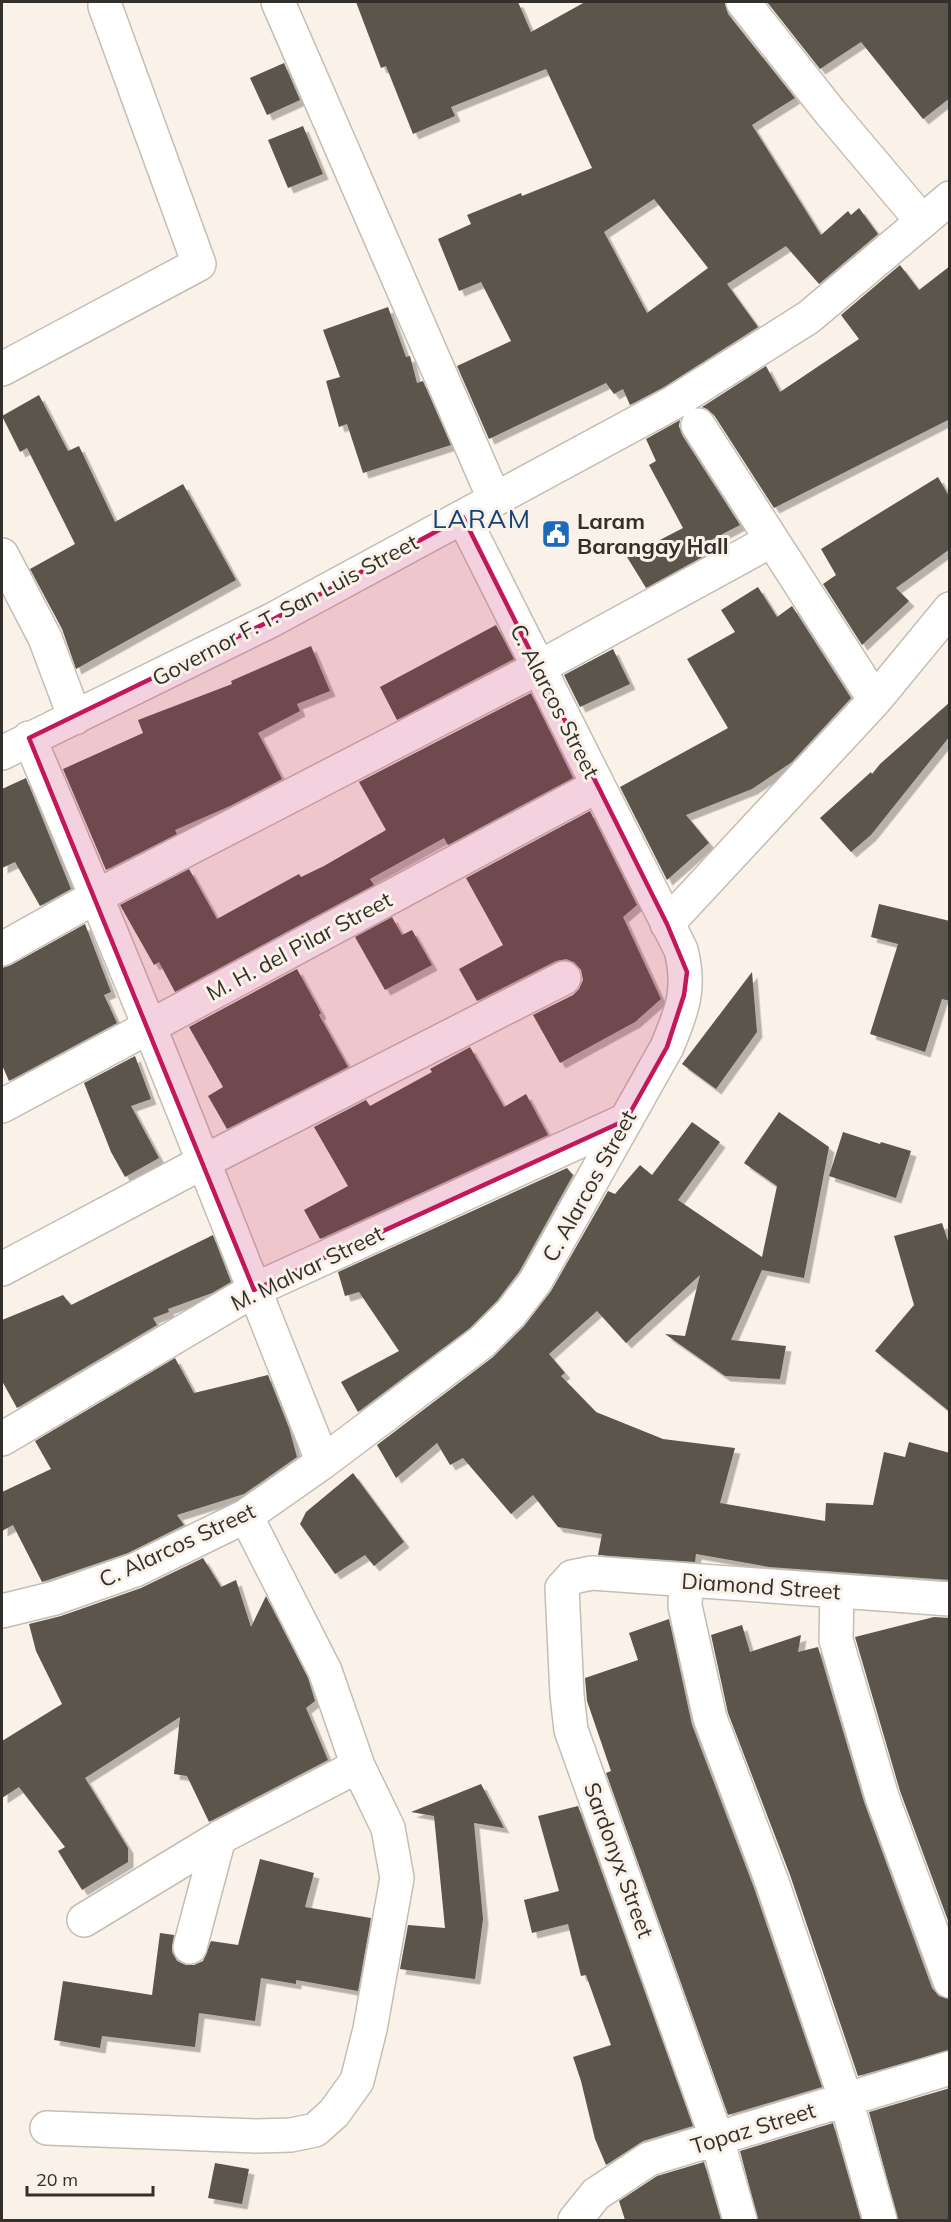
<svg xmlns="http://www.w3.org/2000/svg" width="951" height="2222" viewBox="0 0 951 2222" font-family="Mulish,sans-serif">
<defs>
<filter id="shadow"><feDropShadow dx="5.5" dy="5.5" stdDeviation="0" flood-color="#0004"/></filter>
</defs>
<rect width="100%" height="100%" fill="#faf2e8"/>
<path fill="#5c554c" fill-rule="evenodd" filter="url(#shadow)" d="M356,2h162l13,30 54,-30h140l3,12 67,84 -43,27 69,110 27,-24 3,4 8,-7 19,26 -59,50 -33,-38 -59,38 31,43 -94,60 -34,18 -7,-16 -9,5 -8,-11 -117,56 -32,-73 54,-25 -30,-59 -22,9 -21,-52 33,-15 -4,-9 54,-22 1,3 70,-28 -46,-99 -95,38 4,9 -42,18 -27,-68 -5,2zM654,199l54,69 -61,45 -43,-81z
M767,2h183v96l-27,21 -62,-77 -41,27z
M284,63l16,37 -33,15 -17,-37z
M303,126l20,48 -35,14 -20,-48z
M900,265l19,25 31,-24v153l-176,89 -60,-93 -7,-6 -5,-2 64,-41 14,26 79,-53 -18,-24z
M388,307l18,50 4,-1 7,27 6,-2 28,64 -88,28 -16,-49 -8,3 -13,-46 14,-4 -17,-47z
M39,395l29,56 11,-5 36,76 68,-38 53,96 -160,89 -14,-40 -32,-60 45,-25 -48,-96 -7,4 -18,-36z
M680,420l-1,6 3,9 58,90 -29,15 4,10 -69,38 -19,-31 56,-29 -34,-63 7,-4 -10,-22z
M938,477l12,21v51l-54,39 13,13 -47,44 -39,-61 13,-9 -15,-26z
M758,587l19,30 15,-11 59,92 -59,64 -40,27 -66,26 23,28 -42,37 -47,-93 108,-59 -41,-69 48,-27 -14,-22z
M496,625l18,34 -117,61 -17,-33z
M311,646l19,45 -33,13 3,7 -42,22 24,46 -52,27 -55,24 2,4 -71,36 -43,-101 80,-36 -5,-13 94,-36 -1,-3z
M613,649l17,35 -50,23 -16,-32z
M531,693l42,85 -125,67 -4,-7 -74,41 4,6 -199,107 -16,-30 -5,3 -34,-60 69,-36 28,50 82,-45 2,3 23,-11 62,-36 -27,-48z
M950,702v34l-79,99 -20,17 -31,-34 51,-46 1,2 8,-10z
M26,778l45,111 -31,17 -25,-44 -13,6v-79z
M590,811l47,94 -14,12 38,82 -26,23 -75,41 -27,-48 40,-20 6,-6 4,-9 -2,-10 -7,-8 -8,-3 -10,2 -79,40 -18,-32 44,-24 -37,-67z
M879,904l71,17v80l-8,-2 -17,53 -55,-18 28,-90 -27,-7z
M392,917l10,18 10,-5 20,35 -47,25 -30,-53z
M85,924l26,68 -7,3 13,28 -108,58 -7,-16v-97l9,-3z
M297,969l24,44 -2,2 29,52 -121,62 -19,-33 15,-9 -34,-60z
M752,972l5,60 -41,57 -34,-25z
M470,1047l34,60 22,-13 22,41 -228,104 -16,-29 44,-24 -34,-59 52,-27 4,6 62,-34 -2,-3z
M135,1056l16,43 -20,7 28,52 -34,19 -14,-25 -27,-69z
M779,1112l50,35 -25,131 -42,-8 -31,70 55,6 -6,33 -55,-3 -60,-42 20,2 15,-61 -74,68 -29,-32 -48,43 16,19 -4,3 35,36 67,27 72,9 -15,55 105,18 1,-18 47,2 11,-53 21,5 4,-15 41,11v127l-181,-13 -73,-13 -1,8 -97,-7 4,-21 -44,-7 -25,-32 -22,19 -48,-56 -13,7 -13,-22 -41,35 -19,-33 116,-88 31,-31 27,-35 57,-100 7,3 25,-29 12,10 40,-53 28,20 -42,58 84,57 15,-71 -33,-23z
M843,1132l37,12 1,-2 30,9 -15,47 -67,-22z
M567,1168l6,7 -54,97 -22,29 -27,27 -112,84 -17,-30 58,-31 -40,-59 -14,4 -7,-24z
M942,1223l8,24v165l-75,-61 39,-46 -20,-69z
M213,1235l18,47 -19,11 -44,16 1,3 -16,6 4,7 -140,83 -15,-27v-61l61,-25 8,10z
M175,1358l19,35 74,-18 21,53 8,29 -53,37 -67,21 7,10 -56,28 -86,29 -29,-57 -11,6v-39l49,-23 -16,-28z
M353,1473l51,69 -30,24 -9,-11 -30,19 -35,-50 6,-12z
M203,1558l18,29 15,-7 15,47 15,-31 42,82 7,23 -9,7 22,52 -119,62 -22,-46 -13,-2 6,-57 -95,61 43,70v14l-46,28 -24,-39 7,-4 -46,-60 -17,11v-57l60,-37 -26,-53 -7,-27 32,-8 80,-28z
M934,1617l16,1v308l-50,-135 -45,-154z
M669,1619l23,106 62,163 68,199 -94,28 -122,-342 5,-2 -24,-70 -2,-23 53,-18 -9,-27z
M742,1625l8,27 51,-17 -3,17 20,-5 46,155 68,186 7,8 11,3v51l-92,26 -68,-201 -62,-162 -17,-78z
M481,1784l23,44 -30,-5 9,96 -8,60 -75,-10 8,-44 37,3 -11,-112 -23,-4z
M578,1806l115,320 -50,15 -37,24 -11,-26 -14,-58 -8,-24 38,-12 -25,-70 -5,1 -13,-52 -36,9 -8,-33 35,-9 -21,-75z
M260,1859l54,14 -9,34 66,11 -13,73 -62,-11v4l-35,-6 -6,43 -56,-8 -4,34 -93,-11 -2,12 -46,-8 9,-59 89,14 8,-62 14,2 -2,17 5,9 9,4h8l9,-4 8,-20 27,4z
M950,2088v132h-52l-29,-108z
M833,2123l28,97h-103l-18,-69z
M704,2162l17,58h-96l-6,-19 38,-25z
M215,2163l34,6 -7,35 -34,-6z"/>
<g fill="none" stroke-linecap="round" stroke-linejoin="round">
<g stroke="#c5bdb4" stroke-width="36">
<path id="minor" d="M278,2l216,496
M743,2l87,110 92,109
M2,369l197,-105 -94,-258
M698,425l177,275
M2,555l43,83 30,80
M29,738c104,240 197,482 294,724
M2,753l270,-133 401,-217 136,-86 141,-119
M667,924l208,-224 75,-91
M2,949l95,-53 441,-228 234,-128
M2,1106l595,-320
M2,1269l203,-108 359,-183
M2,1439l252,-149 372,-170
M686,1580l-1,26 25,112 62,164 74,218 34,120
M837,1591l-1,49 46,157 68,184
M2,1611l53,-13 80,-28 111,-54 77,-54 159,-120 29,-29 24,-31 132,-235c15,-36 24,-58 14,-97l-218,-433
M84,1920l135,-82 139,-72
M190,1947l29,-109
M47,2128l209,8 35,-1 24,-5 19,-17 23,-32 13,-52 27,-151 -9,-50 -30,-62 -33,-95 -79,-155
M575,2220l21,-26 53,-35 301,-91
M740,2220l-23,-81 -146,-409 -4,-35 -5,-107 10,-11 20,-4 358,26"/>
</g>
<use href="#minor" stroke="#fff" stroke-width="33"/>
</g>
<path fill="#c2185b" fill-opacity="0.2" stroke="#c2185b" stroke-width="4.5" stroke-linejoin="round" d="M463,517l204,407 20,48 -3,23 -17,52 -41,73 -372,170 -225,-552 243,-118z"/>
<defs>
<g id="civic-square" transform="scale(1.5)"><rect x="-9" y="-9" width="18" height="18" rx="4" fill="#1c6ab9" stroke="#faf2e8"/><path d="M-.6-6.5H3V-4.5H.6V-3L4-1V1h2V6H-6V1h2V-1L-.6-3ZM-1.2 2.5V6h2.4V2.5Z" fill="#fff"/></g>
</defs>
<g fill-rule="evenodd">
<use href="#civic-square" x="556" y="534"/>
</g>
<g text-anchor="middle" stroke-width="6" stroke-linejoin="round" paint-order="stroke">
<g font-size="22" font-weight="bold" fill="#33302c" stroke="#faf2e8" text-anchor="start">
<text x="577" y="529">Laram<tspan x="577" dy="25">Barangay Hall</tspan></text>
</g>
<g font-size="22" fill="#33302c" stroke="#faf2e8">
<text transform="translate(285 610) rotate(-28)" y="8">Governor F. T. San Luis Street</text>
<text transform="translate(555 701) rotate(63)" y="8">C. Alarcos Street</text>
<text transform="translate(299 946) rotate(-28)" y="8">M. H. del Pilar Street</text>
<text transform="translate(589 1186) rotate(-61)" y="8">C. Alarcos Street</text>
<text transform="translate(307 1268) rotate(-26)" y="8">M. Malvar Street</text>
<text transform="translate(177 1545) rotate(-25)" y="8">C. Alarcos Street</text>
<text transform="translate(761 1586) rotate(4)" y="8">Diamond Street</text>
<text transform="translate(619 1860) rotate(70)" y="8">Sardonyx Street</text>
<text transform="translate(753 2128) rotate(-17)" y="8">Topaz Street</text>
</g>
<g font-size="26" letter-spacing="1.5" fill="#144477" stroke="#faf2e8">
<text x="482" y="528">LARAM</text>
</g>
</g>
<rect width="951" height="2222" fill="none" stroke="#33302c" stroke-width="6"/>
<path d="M27 2186v9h126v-9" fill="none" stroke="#33302c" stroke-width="3"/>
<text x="36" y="2186" font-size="18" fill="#33302c" stroke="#faf2e8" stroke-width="4.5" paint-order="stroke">20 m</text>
</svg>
